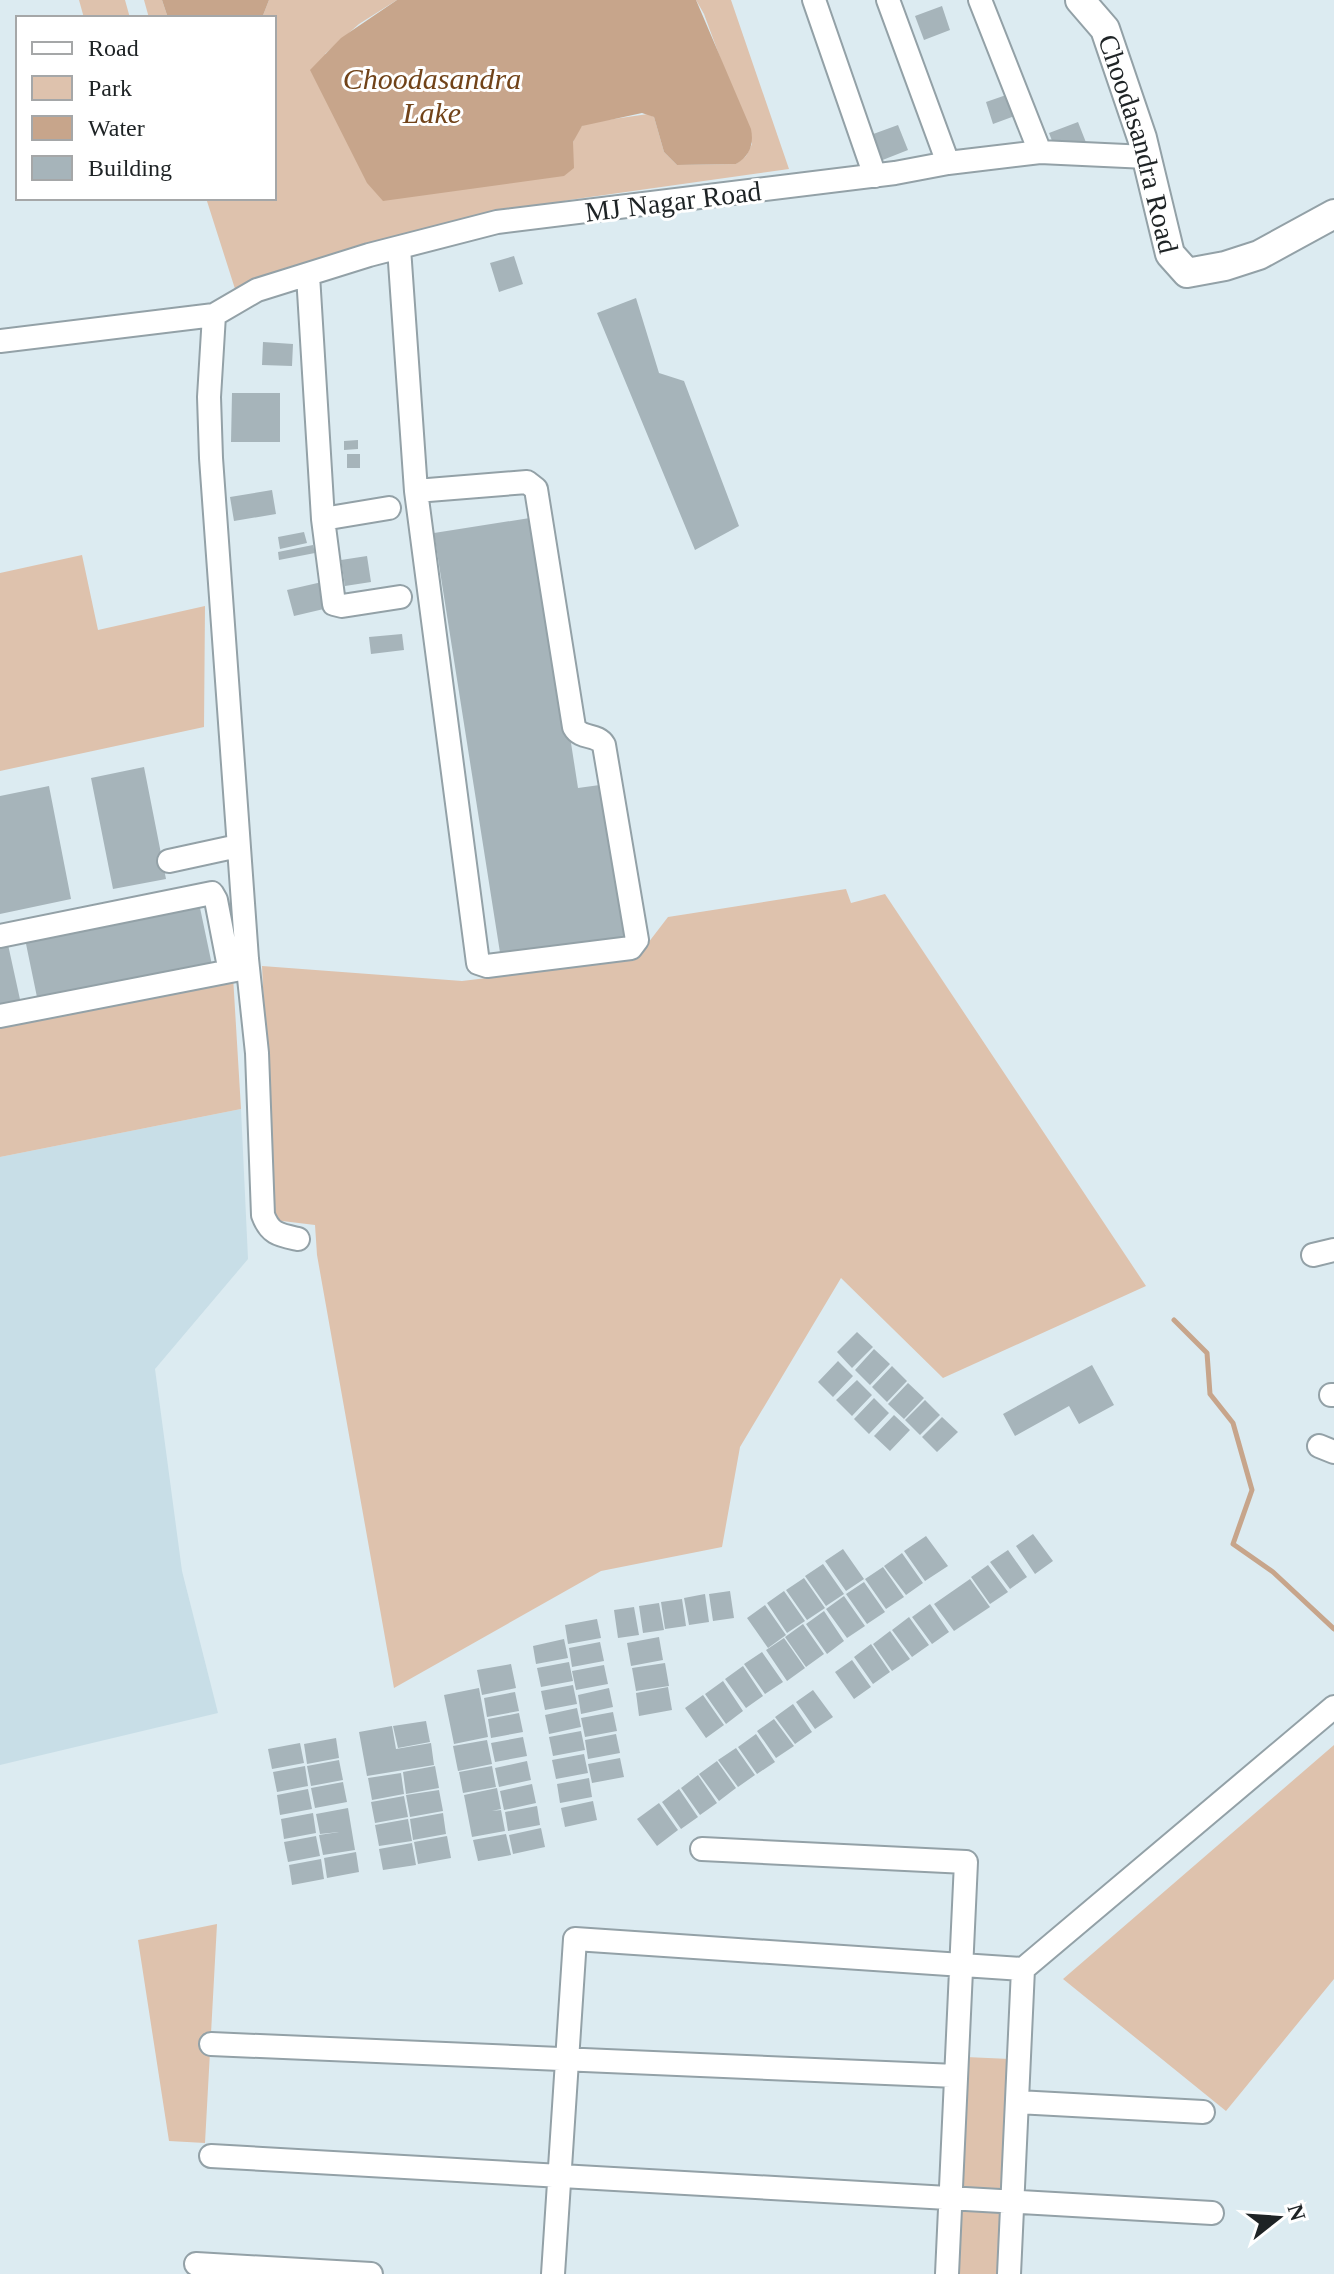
<svg xmlns="http://www.w3.org/2000/svg" width="1334" height="2274" viewBox="0 0 1334 2274" font-family="Georgia,serif">
<rect width="100%" height="100%" fill="#dcebf1"/>
<path fill="#c8dee7" d="M241,1109l7,150 -93,110 27,202 36,142 -218,52v-608z"/>
<path fill="#dec2ad" d="M79,0h46l5,18h-46z
M144,0h18l6,18h-19z
M269,0h128l-38,24 -34,30 248,88 5,-13 8,-6 62,-9 6,3 10,35 13,13 59,-1 10,-8 6,-12 -48,-130 -8,-14h35l58,169 -220,31 -194,43 -139,49 -30,-94h68v-180h-12z
M82,555l16,75 107,-24 -1,121 -204,44v-198z
M846,889l5,14 34,-9 261,392 -203,92 -102,-100 -101,169 -18,100 -121,24 -207,117 -77,-433 -2,-30 -41,-5 -12,-254 200,15 173,-21 33,-43z
M233,976l8,133 -241,48v-135z
M1334,1745v234l-108,132 -163,-132z
M217,1924l-12,219 -36,-2 -31,-201z
M966,2057l44,2 -10,215h-44z"/>
<path fill="#c7a58b" d="M162,0h107l-7,18h-94z
M397,0h299l55,129c3,15 -1,27 -15,35l-59,1 -13,-13 -10,-35 -12,-4 -60,13 -9,16 1,26 -10,8 -181,25 -16,-18 -57,-113 31,-32z"/>
<g fill="none" stroke-linecap="round" stroke-linejoin="round">
<path stroke="#c7a58b" stroke-width="5" d="M1174,1320l33,33 3,41 23,29 19,67 -19,54 40,28 61,57"/>
</g>
<path fill="#a6b4ba" d="M942,6l8,24 -26,10 -9,-24z
M1012,93l8,21 -27,10 -7,-22z
M1078,122l9,23 -29,11 -9,-23z
M898,125l10,25 -33,13 -10,-26z
M514,256l9,28 -24,8 -9,-29z
M636,298l23,75 25,8 55,145 -44,24 -98,-237z
M263,342l30,2 -1,22 -30,-1z
M232,393h48v49h-49z
M358,440v9l-14,1v-9z
M347,454h13v14h-13z
M272,490l4,24 -42,7 -4,-24z
M536,517l42,271 29,-4 24,155 -130,20 -67,-426z
M304,532l3,11 -27,6 -2,-12z
M313,545l2,8 -36,7 -1,-8z
M367,556l4,26 -26,4 -4,-26z
M322,582l6,26 -34,8 -7,-26z
M402,634l2,16 -33,4 -2,-17z
M144,767l22,112 -53,10 -22,-111z
M49,786l22,113 -71,15v-118z
M199,903l13,62 -174,37 -13,-63z
M7,940l14,64 -21,4v-66z
M857,1332l16,15 -21,21 -15,-16z
M874,1349l16,15 -20,21 -15,-15z
M838,1361l15,15 -20,21 -15,-15z
M1092,1365l22,40 -35,19 -10,-18 -54,30 -12,-22z
M892,1366l15,15 -20,21 -15,-15z
M857,1380l15,15 -20,21 -16,-16z
M908,1383l16,15 -20,21 -16,-15z
M874,1398l15,15 -20,21 -15,-15z
M925,1400l15,15 -20,20 -15,-15z
M894,1415l16,15 -20,21 -16,-15z
M942,1417l16,15 -21,20 -15,-15z
M1033,1534l20,27 -18,13 -19,-28z
M926,1536l22,30 -23,15 -21,-30z
M843,1549l21,30 -18,12 -21,-30z
M1008,1550l19,27 -17,12 -20,-27z
M902,1553l21,30 -17,12 -22,-29z
M823,1564l21,30 -18,12 -21,-30z
M988,1565l20,27 -18,12 -19,-27z
M883,1567l21,30 -18,12 -21,-30z
M804,1578l21,30 -18,12 -21,-30z
M970,1579l20,28 -36,24 -20,-27z
M864,1582l21,30 -18,12 -21,-30z
M730,1591l4,27 -21,3 -4,-27z
M784,1591l21,30 -18,12 -20,-30z
M705,1594l4,28 -20,3 -5,-27z
M844,1596l21,30 -18,12 -21,-29z
M682,1599l4,27 -21,3 -4,-27z
M659,1603l5,27 -21,3 -4,-27z
M930,1604l19,28 -17,12 -20,-27z
M765,1605l21,30 -18,13 -21,-30z
M634,1607l5,28 -21,3 -4,-28z
M824,1611l20,30 -17,13 -21,-30z
M909,1617l20,28 -17,12 -20,-27z
M597,1619l4,19 -33,6 -3,-19z
M803,1624l21,30 -18,13 -21,-30z
M890,1631l20,28 -18,12 -19,-27z
M659,1637l4,23 -32,6 -4,-23z
M784,1638l21,30 -18,13 -21,-31z
M564,1639l4,19 -32,6 -3,-18z
M600,1642l4,19 -32,6 -3,-19z
M871,1644l19,28 -17,12 -19,-27z
M762,1652l21,30 -18,12 -21,-30z
M852,1660l19,27 -17,12 -19,-27z
M569,1662l4,19 -32,6 -4,-19z
M665,1663l4,23 -33,5 -4,-23z
M511,1664l5,24 -34,7 -5,-25z
M604,1665l4,19 -32,6 -4,-19z
M743,1666l20,30 -17,12 -21,-29z
M723,1681l20,30 -17,13 -21,-30z
M573,1685l4,19 -32,6 -4,-19z
M668,1687l4,23 -33,6 -3,-23z
M479,1688l9,49 -34,7 -10,-49z
M609,1688l4,19 -32,7 -3,-19z
M813,1690l20,27 -18,12 -19,-27z
M515,1692l4,19 -32,6 -3,-19z
M703,1695l21,30 -18,13 -21,-30z
M793,1704l19,28 -17,12 -20,-27z
M577,1708l4,19 -32,7 -4,-19z
M613,1712l4,19 -32,6 -4,-19z
M519,1713l4,19 -32,6 -3,-19z
M774,1719l20,27 -18,12 -19,-27z
M426,1721l4,21 -32,6 -5,-22z
M392,1726l4,23 35,-6 3,22 -67,11 -8,-44z
M581,1731l4,19 -32,6 -4,-19z
M616,1734l4,19 -32,6 -3,-19z
M756,1734l19,28 -18,12 -19,-27z
M523,1737l4,19 -32,6 -4,-19z
M336,1738l3,20 -32,6 -3,-20z
M487,1740l5,24 -34,7 -5,-25z
M300,1743l4,20 -32,6 -4,-20z
M736,1748l19,27 -17,12 -20,-27z
M584,1754l4,19 -32,6 -4,-19z
M620,1758l4,19 -32,6 -4,-19z
M339,1760l4,20 -32,6 -4,-20z
M527,1761l4,19 -32,7 -4,-19z
M717,1761l19,27 -17,13 -20,-27z
M305,1766l3,20 -31,6 -4,-20z
M435,1766l4,22 -33,6 -3,-22z
M492,1766l4,21 -33,6 -4,-21z
M401,1773l3,21 -32,6 -4,-22z
M698,1775l19,28 -17,12 -19,-27z
M589,1778l3,19 -32,6 -3,-19z
M343,1782l4,20 -32,6 -4,-20z
M532,1784l4,19 -32,7 -4,-19z
M497,1788l4,21 -9,2 9,-1 4,21 -33,6 -8,-42z
M308,1789l4,20 -32,6 -3,-20z
M679,1789l19,28 -17,12 -19,-27z
M439,1790l4,21 -33,6 -4,-22z
M404,1796l4,21 -33,6 -4,-21z
M593,1801l4,19 -32,7 -4,-19z
M659,1803l19,27 -21,16 -20,-27z
M537,1806l3,19 -32,6 -3,-19z
M348,1808l7,42 -32,5 -4,-20 20,-3 -19,2 -4,-20z
M313,1813l3,20 -32,6 -3,-20z
M443,1813l3,21 -33,6 -3,-21z
M408,1819l4,22 -33,5 -4,-21z
M541,1828l4,19 -32,7 -4,-19z
M506,1834l5,21 -33,6 -5,-21z
M316,1836l4,20 -32,6 -4,-20z
M447,1836l4,22 -33,6 -4,-22z
M412,1843l4,22 -33,5 -4,-21z
M356,1852l3,20 -32,6 -3,-20z
M321,1859l3,20 -32,6 -3,-20z"/>
<g fill="none" stroke-linecap="round" stroke-linejoin="round">
<g stroke="#93a1a7" stroke-width="26">
<path id="minor" d="M814,0l61,176
M888,0l60,163
M980,0l60,152
M399,248l17,243 62,472 9,3 144,-18 6,-8 -33,-195c-7,-12 -23,-5 -30,-18l-38,-238 -9,-7 -111,9
M308,275l15,244 11,85 8,2 58,-9
M214,315l-5,82 2,61 36,501 10,94 6,162c7,19 16,20 35,24
M0,341l214,-26 43,-25 112,-35 128,-33 398,-49 53,-10 92,-11 107,5
M323,519l66,-11
M169,861l69,-15
M0,936l212,-43 4,7 12,62 19,-3
M0,1016l246,-48
M1313,1255l21,-5
M1331,1395h3
M1319,1446l15,6
M702,1849l264,13 -19,412
M211,2044l745,32
M1017,2102l186,10
M211,2156l1001,57
M196,2264l175,10
M553,2274l22,-335 448,30 311,-262
M1009,2274l14,-305"/>
</g>
<g stroke="#93a1a7" stroke-width="32">
<g id="tertiary">
<path id="s1" d="M1080,0l25,29 37,109 28,116 17,19 38,-7 34,-11 75,-41"/>
</g>
</g>
<use href="#minor" stroke="#fff" stroke-width="22"/>
<use href="#tertiary" stroke="#fff" stroke-width="28"/>
</g>
<g text-anchor="middle" stroke-width="6" stroke-linejoin="round" paint-order="stroke">
<g font-size="28" fill="#1e2325" stroke="#fff">
<text dy="10" stroke="none"><textPath href="#s1" startOffset="158">Choodasandra Road</textPath></text>
<text transform="translate(673 201) rotate(-7)" y="10">MJ Nagar Road</text>
</g>
<g font-size="30" font-style="italic" fill="#714319" stroke="#fff">
<text x="432" y="89">Choodasandra<tspan x="432" dy="34">Lake</tspan></text>
</g>
</g>
<rect x="16" y="16" width="260" height="184" fill="#ffffff" stroke="#a5a7a8" stroke-width="2"/>
<rect x="32" y="42" width="40" height="12" fill="#ffffff" stroke="#a5a7a8" stroke-width="2"/>
<text x="88" y="56" font-size="24" fill="#1e2325">Road</text>
<rect x="32" y="76" width="40" height="24" fill="#dec2ad" stroke="#a5a7a8" stroke-width="2"/>
<text x="88" y="96" font-size="24" fill="#1e2325">Park</text>
<rect x="32" y="116" width="40" height="24" fill="#c7a58b" stroke="#a5a7a8" stroke-width="2"/>
<text x="88" y="136" font-size="24" fill="#1e2325">Water</text>
<rect x="32" y="156" width="40" height="24" fill="#a6b4ba" stroke="#a5a7a8" stroke-width="2"/>
<text x="88" y="176" font-size="24" fill="#1e2325">Building</text>
<g transform="translate(1278 2218) rotate(73)" stroke="#ffffff" stroke-width="6" paint-order="stroke">
<path d="M0-6L14 30L0 20L-14 30Z" fill="#1e2325"/>
<text y="-12" font-size="22" font-weight="bold" text-anchor="middle" fill="#1e2325">N</text>
</g>
</svg>
